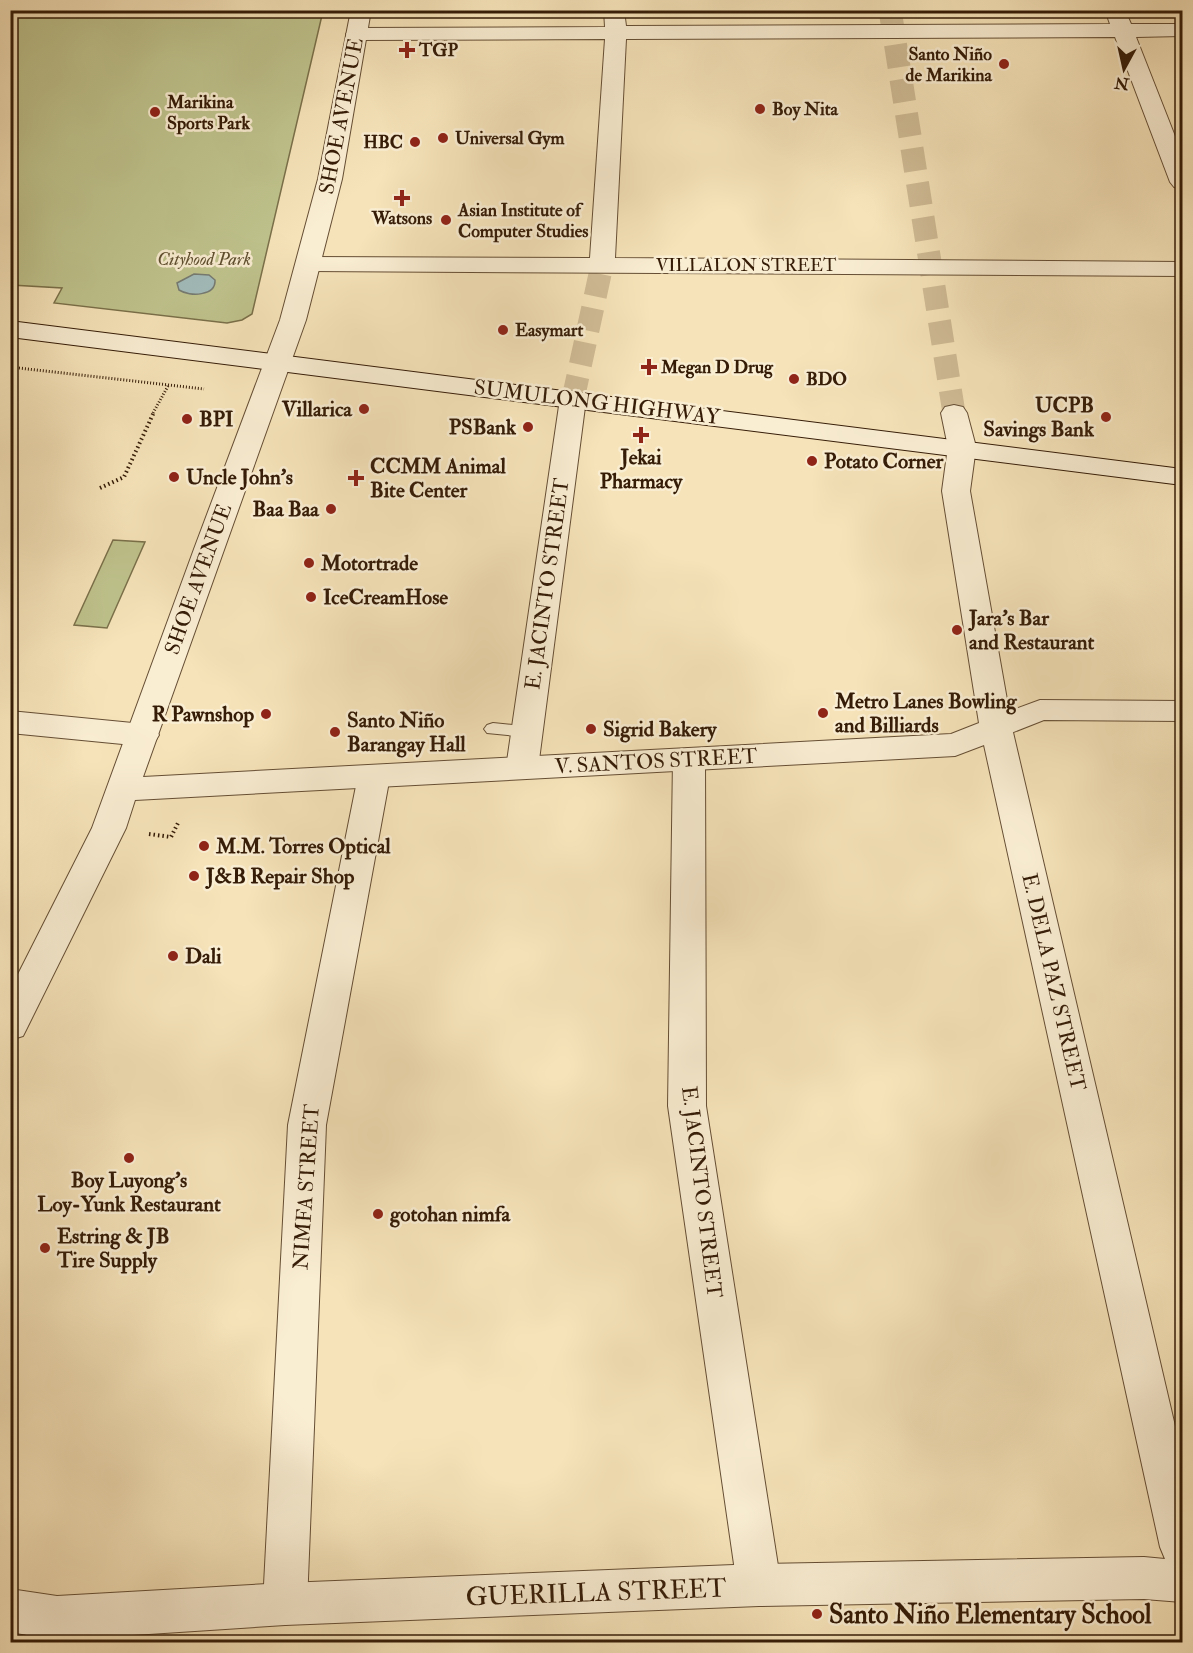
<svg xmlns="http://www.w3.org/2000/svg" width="1193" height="1653" viewBox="0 0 1193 1653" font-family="'IM FELL Double Pica',serif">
<rect width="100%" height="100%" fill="#f6e3b9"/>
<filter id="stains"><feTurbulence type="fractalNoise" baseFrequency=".00333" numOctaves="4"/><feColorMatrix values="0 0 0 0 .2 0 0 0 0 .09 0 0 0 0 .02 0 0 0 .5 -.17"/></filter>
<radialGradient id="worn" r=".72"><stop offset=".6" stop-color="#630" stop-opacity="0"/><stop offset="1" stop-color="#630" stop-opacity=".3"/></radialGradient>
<path fill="#bfc38d" stroke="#7a704a" stroke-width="1.5" d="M10,11h313l-71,303 -10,6 -15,3 -173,-20 8,-15 -51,-3z
M113,540l32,2 -38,86 -33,-3z"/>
<path fill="#a1bbba" stroke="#767b72" stroke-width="1.5" d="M194,274l15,1 6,5c1,16 -25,17 -36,10l-2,-7z"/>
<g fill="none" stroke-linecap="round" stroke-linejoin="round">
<path stroke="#cfbb95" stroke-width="23" stroke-dasharray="23 12" stroke-linecap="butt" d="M890,10l64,403
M573,399l29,-134"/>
<g stroke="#654e34" stroke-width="2">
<path id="service" d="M493,723l39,4 3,4 -3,4 -6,2 -39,-4 -3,-4 3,-4z"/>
</g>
<g stroke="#654e34" stroke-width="2">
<path id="minor" d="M604,10h20l2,16 484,-2 -5,-14h20l6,14h51v12l-46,1 46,117v35l-8,-2 -4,-5 -55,-145 -489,2 -11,219 567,4v14l-873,-5 -9,-2 -3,-5 3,-5 9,-2 281,1 15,-219 -249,1 -7,-2 -3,-4 3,-4 7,-2 249,-1z
M573,391l9,2 4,6 -48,369 -5,8 -11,3 -11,-3 -5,-8 54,-369 4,-6z
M954,405l9,2 4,6 9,34 -4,6 -10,2 -10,-2 -4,-6 -7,-34 4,-6z
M1040,700l142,1v20l-138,-1 -48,19 -11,-3 -5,-8 5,-8z
M10,711l133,13 11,3 5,8 -5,8 -11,3 -133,-13z
M689,748l11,3 5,8 1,347 75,479 -6,15 -16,6 -16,-6 -6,-15 -69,-479 5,-347 5,-8z
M374,765l11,3 5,8 -64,349 -19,479 -6,15 -16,6 -16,-6 -6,-15 25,-479 70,-349 5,-8z
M57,1596l16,7 6,15 -11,24h-46l19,-39z"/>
</g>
<g stroke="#654e34" stroke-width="2">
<path id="tertiary" d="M351,10h20l-29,169 -36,141 -163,457 808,-43 28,-11 -37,-232 6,-44 4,-6 10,-2 10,2 4,6 -6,44 42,237 170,728v146l-38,-3 -385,7 -474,19 -228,15 -47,-8v-43l47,7 228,-13 474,-19 385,-7 21,2 -5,-12 -176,-802 -29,11 -820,44 -9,28 -98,198 -5,10 -13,4v-50l82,-162 102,-279 86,-229 38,-141z"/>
</g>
<g stroke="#351c07" stroke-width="2">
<path id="secondary" d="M10,321l1172,148v16l-1172,-148z"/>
</g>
<path stroke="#351c07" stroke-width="3" stroke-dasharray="1 2" stroke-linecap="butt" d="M10,367l194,22
M153,413l15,-27"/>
<path stroke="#351c07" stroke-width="4" stroke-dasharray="1.5 3" stroke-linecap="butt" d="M100,488l24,-11 30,-65
M149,834l22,3 7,-14"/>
<use href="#service" fill="#f9edd2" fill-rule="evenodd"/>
<use href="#minor" fill="#f9edd2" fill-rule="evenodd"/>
<use href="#tertiary" fill="#f9edd2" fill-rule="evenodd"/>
<use href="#secondary" fill="#f9edd2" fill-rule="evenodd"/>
</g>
<g fill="#8f2418" stroke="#f9edd2" stroke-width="2">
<path d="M404 41h6v6h6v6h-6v6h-6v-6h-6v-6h6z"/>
<circle cx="1004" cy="64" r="6"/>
<circle cx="760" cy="109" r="6"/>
<circle cx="155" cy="112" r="6"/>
<circle cx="443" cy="138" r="6"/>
<circle cx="415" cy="142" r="6"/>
<path d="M399 189h6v6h6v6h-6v6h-6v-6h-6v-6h6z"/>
<circle cx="446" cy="220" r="6"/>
<circle cx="503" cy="330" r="6"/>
<path d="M646 358h6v6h6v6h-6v6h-6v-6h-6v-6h6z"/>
<circle cx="794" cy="379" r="6"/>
<circle cx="364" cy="409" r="6"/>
<circle cx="1106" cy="417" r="6"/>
<circle cx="187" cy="419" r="6"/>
<circle cx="528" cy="427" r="6"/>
<path d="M638 426h6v6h6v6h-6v6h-6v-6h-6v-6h6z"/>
<circle cx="812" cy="461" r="6"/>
<circle cx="174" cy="477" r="6"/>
<path d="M353 469h6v6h6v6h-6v6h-6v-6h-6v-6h6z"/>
<circle cx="331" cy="509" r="6"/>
<circle cx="309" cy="563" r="6"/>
<circle cx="311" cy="597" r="6"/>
<circle cx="957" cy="630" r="6"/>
<circle cx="823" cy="713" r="6"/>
<circle cx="266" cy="714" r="6"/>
<circle cx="591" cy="729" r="6"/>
<circle cx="335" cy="732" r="6"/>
<circle cx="204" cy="846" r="6"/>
<circle cx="194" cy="876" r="6"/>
<circle cx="173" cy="956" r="6"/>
<circle cx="129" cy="1158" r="6"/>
<circle cx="378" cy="1214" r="6"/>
<circle cx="45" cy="1248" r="6"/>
<circle cx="817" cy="1614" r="6"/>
</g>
<g text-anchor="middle" stroke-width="5" stroke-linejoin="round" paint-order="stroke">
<g font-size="18" font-weight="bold" fill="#351c07" stroke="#f9edd2" text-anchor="start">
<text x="419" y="56">TGP</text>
<text x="992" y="60" text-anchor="end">Santo Niño<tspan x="992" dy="21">de Marikina</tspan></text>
<text x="167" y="108">Marikina<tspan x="167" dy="21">Sports Park</tspan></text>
<text x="772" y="115">Boy Nita</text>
<text x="455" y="144">Universal Gym</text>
<text x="403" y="148" text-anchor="end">HBC</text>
<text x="458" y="216">Asian Institute of<tspan x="458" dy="21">Computer Studies</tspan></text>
<text x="402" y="224" text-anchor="middle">Watsons</text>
<text x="515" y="336">Easymart</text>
<text x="661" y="373">Megan D Drug</text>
<text x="806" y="385">BDO</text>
</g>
<g font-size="18" font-style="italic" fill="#5e4e2f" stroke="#f9edd2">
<text x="204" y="265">Cityhood Park</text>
</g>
<g font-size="18" fill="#351c07" stroke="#f9edd2">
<text x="746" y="271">VILLALON STREET</text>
</g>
<g font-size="21" fill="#351c07" stroke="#f9edd2">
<text transform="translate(341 116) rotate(-79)" y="7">SHOE AVENUE</text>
<text transform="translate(597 402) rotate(7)" y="7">SUMULONG HIGHWAY</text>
<text transform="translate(198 579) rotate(-70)" y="7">SHOE AVENUE</text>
<text transform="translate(547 584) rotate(-82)" y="7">E. JACINTO STREET</text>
<text transform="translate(656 761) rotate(-3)" y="7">V. SANTOS STREET</text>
<text transform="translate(1054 982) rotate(77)" y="7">E. DELA PAZ STREET</text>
<text transform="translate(306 1187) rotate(-86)" y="7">NIMFA STREET</text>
<text transform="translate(702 1192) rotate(83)" y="7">E. JACINTO STREET</text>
</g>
<g font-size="21" font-weight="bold" fill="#351c07" stroke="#f9edd2" text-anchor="start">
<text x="1094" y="412" text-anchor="end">UCPB<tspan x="1094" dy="24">Savings Bank</tspan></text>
<text x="352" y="416" text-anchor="end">Villarica</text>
<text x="199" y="426">BPI</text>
<text x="516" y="434" text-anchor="end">PSBank</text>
<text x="641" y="464" text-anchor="middle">Jekai<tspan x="641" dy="24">Pharmacy</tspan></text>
<text x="824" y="468">Potato Corner</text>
<text x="370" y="473">CCMM Animal<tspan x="370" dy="24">Bite Center</tspan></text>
<text x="186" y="484">Uncle John's</text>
<text x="319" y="516" text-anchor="end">Baa Baa</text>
<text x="321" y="570">Motortrade</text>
<text x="323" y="604">IceCreamHose</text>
<text x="969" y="625">Jara's Bar<tspan x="969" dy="24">and Restaurant</tspan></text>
<text x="835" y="708">Metro Lanes Bowling<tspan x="835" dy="24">and Billiards</tspan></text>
<text x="254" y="721" text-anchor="end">R Pawnshop</text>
<text x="347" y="727">Santo Niño<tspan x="347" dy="24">Barangay Hall</tspan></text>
<text x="603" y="736">Sigrid Bakery</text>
<text x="216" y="853">M.M. Torres Optical</text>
<text x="206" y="883">J&amp;B Repair Shop</text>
<text x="185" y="963">Dali</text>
<text x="129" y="1187" text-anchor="middle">Boy Luyong's<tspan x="129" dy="24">Loy-Yunk Restaurant</tspan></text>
<text x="390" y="1221">gotohan nimfa</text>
<text x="57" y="1243">Estring &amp; JB<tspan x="57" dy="24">Tire Supply</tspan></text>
</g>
<g font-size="26" fill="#351c07" stroke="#f9edd2">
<text transform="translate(596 1592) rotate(-2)" y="9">GUERILLA STREET</text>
</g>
<g font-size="26" font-weight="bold" fill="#351c07" stroke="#f9edd2" text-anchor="start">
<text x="829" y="1623">Santo Niño Elementary School</text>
</g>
</g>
<rect width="1193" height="1653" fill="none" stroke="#f6e3b9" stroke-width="36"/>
<rect x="12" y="12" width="1169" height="1629" fill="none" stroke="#351c07" stroke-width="3"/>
<rect x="18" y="18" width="1157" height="1617" fill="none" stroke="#351c07" stroke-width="1.5"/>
<g transform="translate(1124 69) rotate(188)" stroke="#f9edd2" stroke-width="4.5" paint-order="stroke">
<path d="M0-4.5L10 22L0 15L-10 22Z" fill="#351c07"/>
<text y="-9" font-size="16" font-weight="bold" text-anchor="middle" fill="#351c07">N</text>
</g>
<rect width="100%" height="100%" filter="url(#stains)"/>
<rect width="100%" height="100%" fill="url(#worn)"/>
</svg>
